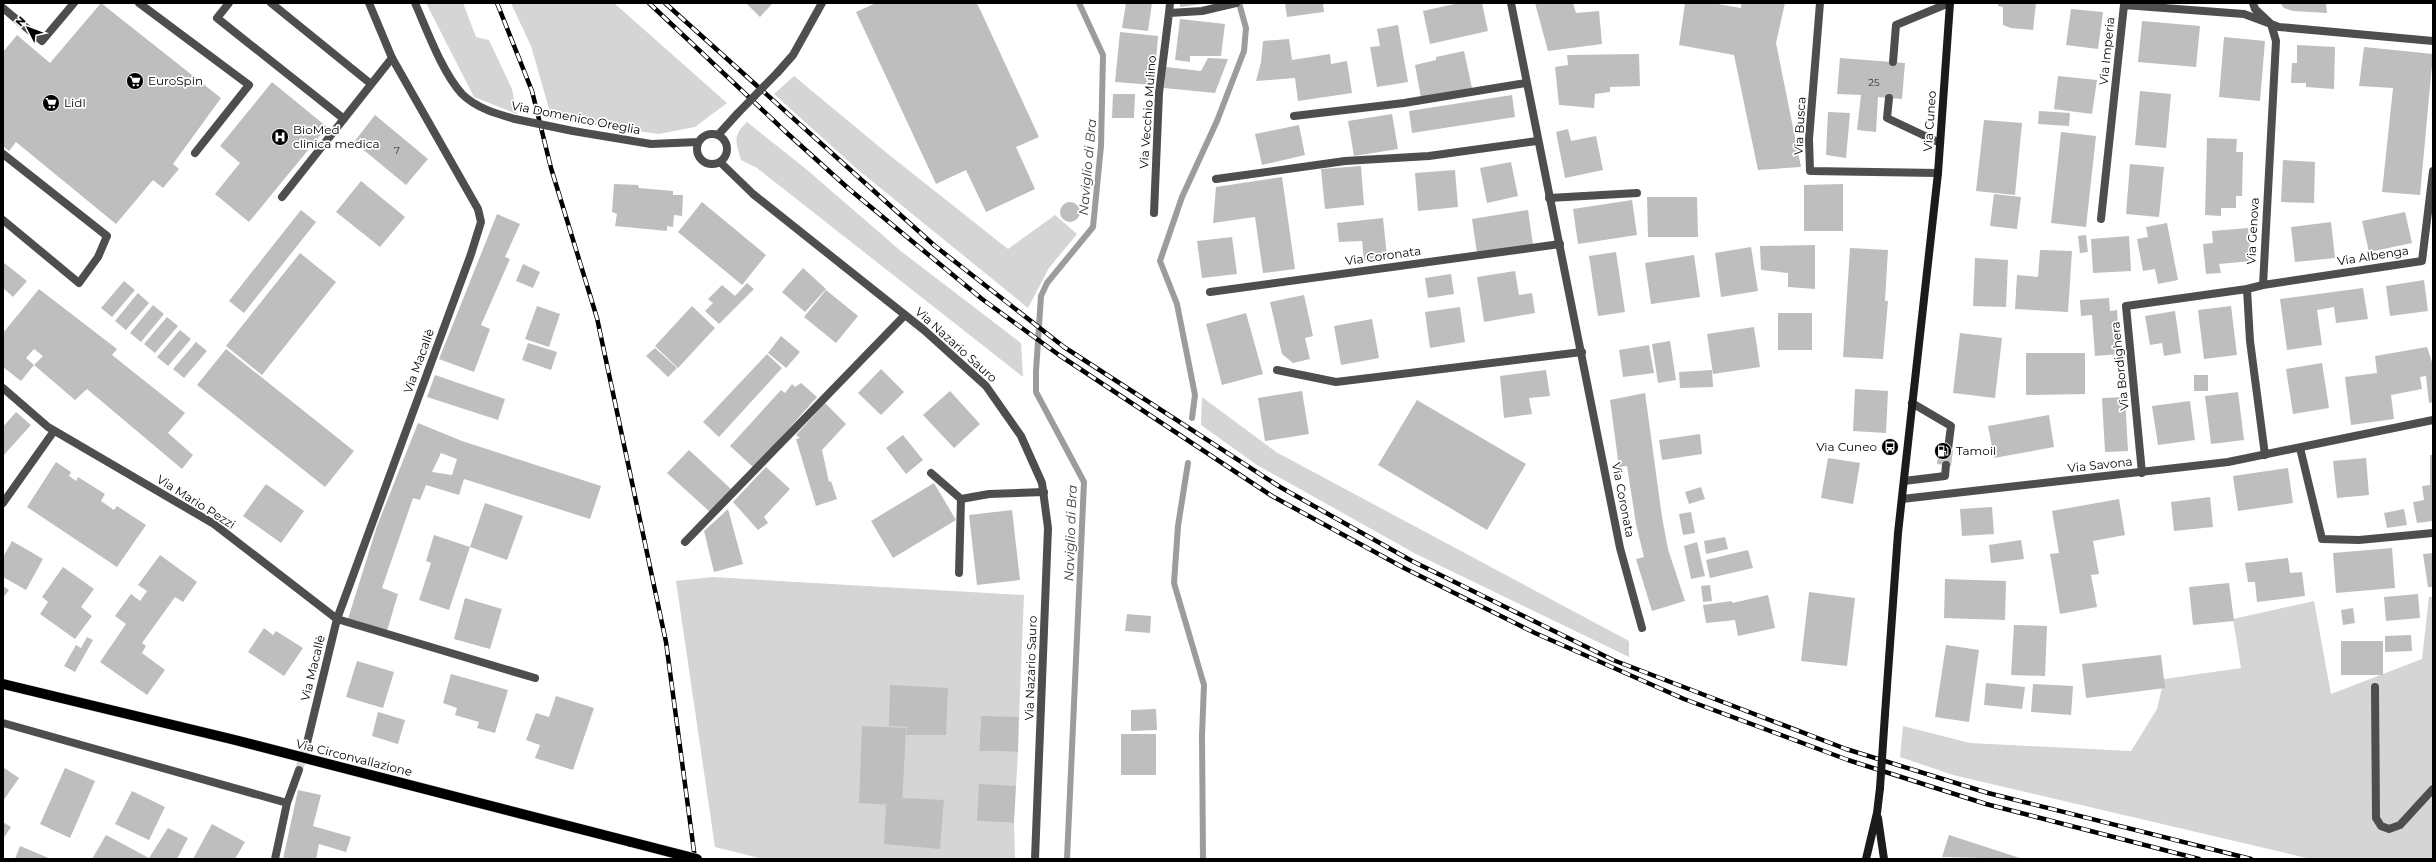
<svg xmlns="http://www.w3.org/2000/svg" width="2436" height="862" viewBox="0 0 2436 862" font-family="Montserrat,sans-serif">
<rect width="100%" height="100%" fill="#fff"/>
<path fill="#d5d5d5" d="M426,3h37l13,34 13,3 23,49 5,25 -43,-17z
M511,3h103l113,100 -32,24 -36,7 -107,-15 -21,-73z
M794,76l94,78 120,95 47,-34 22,19 -28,34 -21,40 -171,-139 -83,-75z
M747,122l59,47 96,83 119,91 2,34 -266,-209 -16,-8c-5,-18 -9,-24 6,-38z
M1202,397l74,55 353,189v16l-213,-103 -159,-89 -56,-40z
M712,577l312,18 -5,122h-38l-2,34 39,1 -2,34 -39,35 37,2 1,36h-252l-48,-12 -39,-266z
M2429,597h4v262h-122l-358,-84 -53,-18 3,-31 67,17 161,8 26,-42 7,-30 77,-11 -8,-49 81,-18 17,93 91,-35z"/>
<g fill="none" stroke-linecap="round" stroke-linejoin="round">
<path stroke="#9c9c9c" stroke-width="6" d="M1192,418l3,-23 -18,-91 -17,-43 22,-64 35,-76 27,-70 2,-23 -7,-25
M1188,463l-10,63 -4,57 30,102 -2,50 1,124
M1067,859l17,-377 -48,-90v-21l5,-75 6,-13 46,-56 8,-81 2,-91 -24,-52"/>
</g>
<path fill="#bebebe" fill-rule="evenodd" d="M101,3l120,95 -48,66 6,5 -16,19 -10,-8 -37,44 -100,-82 -7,9 -6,-5v-94l14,-17 33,28z
M746,3h27l-13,14z
M876,3h101l62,134 -23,10 19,42 -49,23 -20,-42 -30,14 -80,-172z
M1126,3h26l-4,28 -26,-3z
M1180,3h22v1l-22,3z
M1285,3h38l1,9 -37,5z
M1459,3h23l6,28 -58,13 -7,-33z
M1535,3h38l3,10 23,-2 3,33 -54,7z
M1685,3h27l29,5v-5h44l-9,40 25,124 -43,3 -24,-115 -55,-10z
M1998,3h38l-3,27 -22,-2 -8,-3v-18l-5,-1z
M2280,3h46l1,10 -34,-2 -9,-3z
M2071,9l32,3 -5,37 -32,-4z
M1180,19l45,5 -4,32h-31v6l-15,-2z
M2142,21l58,5 -4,41 -58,-5z
M1398,25l10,57 -31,5 -7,-40 10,-1 -3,-17z
M1120,32l38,4 -4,49 -39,-3z
M2224,37l41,4 -5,60 -41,-4z
M1289,39l3,21 38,-6 1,10 16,-3 5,32 -54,8 -3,-23 -39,3 5,-19 2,-21z
M2297,45l38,2 -1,42 -28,-2v-4h-15l1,-20h5z
M2364,47l69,7 -13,141 -38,-3 11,-104 -34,-2z
M1464,51l8,37 -51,10 -6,-33 21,-5v-3z
M1639,54l1,32 -30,1v5l-15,2 -1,14 -35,-3 -4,-38 13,-2 -1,-10z
M1208,58l20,1 -13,34 -51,-5 2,-21 35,4z
M1840,58l65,5 -3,36 -24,-2 -2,35 -19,-2 4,-35 -24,-1z
M2058,76l39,4 -5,34 -38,-5z
M272,82l55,45 -78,95 -34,-28 25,-31 -20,-17z
M2140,91l31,3 -5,54 -31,-3z
M1113,94h22l-1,24h-22z
M1512,95l3,22 -103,16 -3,-22z
M2039,111l31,2 -1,13 -31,-2z
M1828,112l22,1 -4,45 -20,-3z
M1392,114l6,35 -44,7 -6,-35z
M375,115l53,44 -22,26 -52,-43z
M1984,120l38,3 -7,72 -39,-4z
M1299,125l6,30 -43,10 -7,-31z
M1568,129l3,12 25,-5 7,34 -38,8 -9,-46z
M2061,132l35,4 -10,91 -35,-4z
M2207,138l30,1 -1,13h7l-1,44h-6v12h-15v8l-16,-1z
M2283,160l32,2 -1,41 -33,-1z
M1511,162l7,34 -31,7 -7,-35z
M2130,164l34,3 -5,50 -33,-3z
M1361,166l3,39 -39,4 -4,-40z
M1455,170l3,37 -40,4 -3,-38z
M1282,177l13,92 -32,4 -8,-56 -42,6 3,-36z
M361,181l44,36 -25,30 -44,-35z
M614,184l24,1 1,3 34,3v4h10l-1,21 -8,-1 -1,12 -6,-1v5l-52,-5 2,-12 -5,-2z
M1843,184v47h-39v-46z
M1994,194l27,3 -4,32 -27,-3z
M1647,197h50l1,40h-50z
M1632,200l5,35 -59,9 -5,-35z
M1060 212a10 10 0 1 1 20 0a10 10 0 1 1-20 0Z
M702,202l64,53 -24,30 -64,-53z
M301,210l15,12 -72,91 -15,-12z
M1528,210l5,35 -56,8 -5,-34z
M2405,212l7,31 -43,9 -7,-31z
M497,214l23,10 -15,33 5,2 -29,66 9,4 -16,43 -35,-13z
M1383,218l4,38 -23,4 -2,-19 -23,1 -2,-19z
M2331,222l4,36 -40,4 -4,-35z
M2167,223l11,57 -20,4 -3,-15 -12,2 -6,-32 11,-2 -2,-10z
M2248,228l3,33 -32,3 2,9 -15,1 -3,-30 10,-1 -1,-12z
M2086,235l2,17 -8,1 -2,-17z
M2129,236l2,35 -38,2 -2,-34z
M1232,237l5,37 -35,4 -5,-37z
M1815,245v44l-27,-2v-14l-27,-3 -1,-24z
M1751,247l7,44 -37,6 -6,-44z
M1850,248l38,2 -3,51h3l-5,58 -40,-2z
M2040,250l32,1 -4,61 -53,-3 2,-34 21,2z
M1616,252l9,60 -27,4 -9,-60z
M300,253l36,29 -74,93 -36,-29z
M1694,255l6,42 -49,7 -6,-41z
M1975,258l33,2 -2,47 -33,-1z
M3,262l24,19 -14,16 -10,-9z
M523,264l17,8 -7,16 -17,-7z
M803,268l23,21 -21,23 -23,-20z
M1515,271l4,24 13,-2 3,20 -51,9 -7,-45z
M1451,274l3,20 -26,4 -3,-20z
M2424,280l4,31 -38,5 -4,-30z
M124,281l11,9 -23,27 -11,-9z
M747,283l7,6 -35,35 -14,-13 8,-8 -5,-4 14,-14 13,11z
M2363,288l5,31 -32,4 -2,-16 -17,3 5,35 -35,5 -7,-51z
M39,289l78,60 -5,6 73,58 -17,20 25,22 -11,14 -95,-80 -12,11 -41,-35 9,-9 -9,-7 -8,9 8,7 -13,16 -18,-14v-34z
M826,290l32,26 -22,27 -32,-26z
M138,293l11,10 -23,27 -11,-9z
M1304,295l9,41 -8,2 5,21 -17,4 -11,-9 -12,-52z
M2109,298l1,13 7,-1 3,44 -25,2 -3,-41 -11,1 -1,-16z
M153,305l11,9 -23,28 -11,-9z
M537,306l23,8 -11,33 -24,-8z
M692,306l23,22 -37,40 -23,-22z
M2231,306l6,49 -33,4 -6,-49z
M1460,307l5,35 -35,6 -5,-36z
M2175,311l6,42 -17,3 -2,-13 -12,2 -5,-29z
M1246,313l17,61 -41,11 -16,-61z
M1778,313h34v37h-34z
M167,317l11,9 -23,27 -11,-9z
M1372,319l7,39 -38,7 -7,-39z
M1754,327l6,40 -47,7 -6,-40z
M180,330l11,9 -23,27 -11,-9z
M1960,333l42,5 -7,60 -42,-5z
M781,336l19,16 -14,16 -18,-15z
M1670,341l6,39 -18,3 -6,-39z
M196,342l11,9 -23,27 -11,-9z
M528,343l29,9 -6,18 -29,-10z
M1649,345l5,28 -31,4 -4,-27z
M2427,347l6,18v37l-4,1 -3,-27 -6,1 2,12 -31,6 3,24 -43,6 -6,-48 32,-4 -2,-17z
M655,348l22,20 -9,9 -22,-21z
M226,349l128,102 -29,36 -128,-102z
M2026,353h59v41l-59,1z
M767,354l15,14 -63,69 -16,-15z
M2322,363l7,45 -36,6 -7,-45z
M881,369l23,23 -23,23 -23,-22z
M1546,370l4,26 -21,2 3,16 -28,4 -4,-42z
M1712,370l1,17 -33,1 -1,-16z
M435,375l70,24 -7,21 -71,-23z
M2194,375h14v16h-14z
M801,383l16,14 -63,71 -24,-22 51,-56 4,3 7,-9 3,3z
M1855,389l33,2 -2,42 -33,-2z
M950,391l30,33 -26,24 -31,-33z
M1302,391l7,43 -44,7 -7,-43z
M2238,392l6,48 -33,4 -6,-48z
M1645,393l17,124 6,32 17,52 -33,10 -16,-52 8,-2 -8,-33 -9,-58 -8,1 -9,-67z
M2125,397l3,54 -23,1 -3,-54z
M1417,400l109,64 -39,66 -109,-65z
M2190,401l5,39 -37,5 -6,-39z
M825,403l21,21 -24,26 7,32 2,-1 6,18 -21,7 -20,-67 4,-1 -4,-3z
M16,412l15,13 -28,31v-29z
M2049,415l5,32 -60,11 -6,-32z
M418,423l44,18 139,45 -11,33 -126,-40 -5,16 -33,-10 -6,15 -7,-2 -31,90 16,6 -11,37 -39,-12 29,-93zM441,453l16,6 -5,16 -20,-3z
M1700,434l2,20 -40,6 -3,-20z
M903,435l20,25 -17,14 -20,-26z
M1939,448l14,2 -2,16 -14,-2z
M689,450l42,39 -21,23 -43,-39z
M2430,455h3v66l-16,2 -4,-21 11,-2 -2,-14 8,-1z
M1828,458l32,5 -7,41 -32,-6z
M2366,458l3,37 -32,3 -4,-37z
M56,462l15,10 -2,4 7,5 2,-4 27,17 -4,7 13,9 3,-4 29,19 -29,42 -90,-60z
M766,467l24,22 -26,28 4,6 -10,7 -25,-28z
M2288,468l5,35 -55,8 -5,-35z
M934,483l22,37 -63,38 -22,-37z
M266,484l38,27 -23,32 -38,-27z
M1701,487l4,12 -16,5 -4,-12z
M2210,497l3,30 -39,4 -3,-29z
M2119,499l6,36 -32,6 6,33 -8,1 6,32 -37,7 -10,-60 9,-1 -7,-42z
M485,503l38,13 -16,44 -37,-13 -21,63 -30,-10 12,-37 -5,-2 8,-26 36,12z
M1992,507l2,27 -32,2 -2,-27z
M728,509l15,55 -29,8 -10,-41z
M2404,509l3,16 -20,3 -3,-15z
M1012,510l8,70 -43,5 -8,-70z
M1691,512l4,21 -12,2 -4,-21z
M1725,537l3,12 -22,5 -2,-13z
M2021,540l3,19 -33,4 -2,-18z
M12,541l31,18 -17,31 -23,-13v-20z
M1697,542l8,34 -14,3 -7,-33z
M2392,548l3,40 -59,5 -3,-40z
M1748,550l5,18 -43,10 -4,-18z
M2433,553v34h-5l-5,-33z
M160,555l37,27 -14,20 -8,-5 -33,46 4,3 -4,7 23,17 -18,25 -47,-33 26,-38 -11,-8 16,-22 9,7 7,-10 -9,-6z
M2288,558l2,15 12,-1 3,24 -48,6 -2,-20h-7l-3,-19z
M63,567l31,22 -13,18 11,9 -17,23 -35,-25 8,-12 -6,-5z
M1945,579l61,2 -1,39 -61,-2z
M2229,583l5,38 -41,4 -4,-38z
M1710,585l2,16 -9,1 -2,-16z
M3,586l6,4 -6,8z
M1809,592l46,6 -8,68 -46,-5z
M2418,594l2,24 -34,3 -2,-24z
M1768,595l7,33 -37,8 -3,-16 -29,3 -3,-18 29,-4v2z
M465,598l37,11 -12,40 -36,-10z
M2353,608l2,15 -12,2 -2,-15z
M1127,614l24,2 -1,17 -25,-2z
M2014,625l33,1 -2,50 -34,-1z
M264,628l9,7 3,-4 27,17 -19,28 -36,-24z
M2411,635l1,16 -27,1v-16z
M87,637l6,3 -18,32 -11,-6 12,-21 5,3z
M2341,641h42v34h-42z
M1946,645l33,5 -10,72 -34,-5z
M2161,655l4,33 -79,10 -4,-34z
M357,661l37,11 -11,36 -37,-11z
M451,674l57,16 -13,43 -18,-5 2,-6 -24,-7 2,-7 -14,-5z
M1986,683l39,4 -3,22 -38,-4z
M2033,684l40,2 -2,29 -40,-3z
M890,685l58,3 -2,47h-40l1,-8 -18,-1z
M556,696l38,12 -21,62 -38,-12 5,-13 -14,-5 10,-27 13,4z
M1156,709l1,21 -26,1v-21z
M378,712l27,8 -7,24 -26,-8z
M981,716l38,1 -1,35 -39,-1z
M862,726l44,2 -4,77 1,-7 41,2 -4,49 -56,-5 2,-39h7l-34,-2z
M1121,734h35v41h-35z
M3,767l16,11 -16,23z
M65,768l30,13 -25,57 -30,-14z
M979,784l37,2 -2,37 -37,-2z
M298,790l23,5 -8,31 38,11 -5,15 -27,-8 -3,15h-33z
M132,791l33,16 -16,33 -34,-16z
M3,822l8,5 -8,12z
M212,824l33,18 -10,17h-42z
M168,828l20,10 -11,21h-85l14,-24 43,23z
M1949,835l74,24 -81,-2z
M20,846l31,13h-36z"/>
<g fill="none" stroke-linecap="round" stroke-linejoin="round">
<path stroke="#d9d9d9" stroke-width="8" stroke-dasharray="8 4" stroke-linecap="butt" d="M299,770l8,-27"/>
<g stroke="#dbdbdb" stroke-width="11">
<path id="primary" d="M3,684l228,55 400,103"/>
</g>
<path stroke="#4e4e4e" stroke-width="8" d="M139,3l110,82 -54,68
M229,3l-12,15 127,101
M271,3l100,81
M3,8l39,33 32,-38
M1893,62l3,-37 53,-22
M1889,98l-2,20 53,25
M3,154l104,82 -9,21 -19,26 -76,-63
M1216,179l129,-18 84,-5 108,-15
M282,197l110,-139
M1549,198l88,-5
M1210,292l350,-48
M1277,370l59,12 246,-30
M1912,403l39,23 -3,23
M931,473l30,26
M1904,481l41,-5 1,-11
M685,542l220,-227
M959,573l2,-74 28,-5 55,-2
M337,619l198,59
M2375,687l1,131 5,8 8,3 11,-4 33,-36"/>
<path stroke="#4e4e4e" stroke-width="8" d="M415,3c12,27 27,69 47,91 14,14 35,20 53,25
M1170,3l-1,10 33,-2 34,-8
M1511,3l109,545 22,80
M1820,3l-11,136 1,32 128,2
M2253,3l2,6 16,15 5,17 -13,244 -16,4 3,52 15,114
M778,72l15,-17 29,-52
M1294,116l110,-13 122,-20
M573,131l78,13 47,-2
M697 149a15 15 0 1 1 30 0a15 15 0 1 1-30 0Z
M718,135l19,-21
M720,162l33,32 171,136 62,56 35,50 21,47 6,45 -13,331
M1154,213l5,-120 10,-80
M2101,219l23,-214 120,9 35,13 154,14
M2263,285l159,-24 11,-90
M3,388l45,39 166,97 123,95
M2300,448l22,91 37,1 74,-7
M2142,473l-16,-167 121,-17
M1902,499l326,-37 205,-42
M3,503l51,-72
M3,723l284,80
M307,743l30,-124 134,-365 10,-32 -3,-13 -86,-151 -23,-55
M275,859l12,-56 12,-33"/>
<path stroke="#1b1b1b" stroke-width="8" d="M1885,714l13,-181 40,-360 12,-170
M1878,818l6,41
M1866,859l11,-46 3,-25"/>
<use href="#primary" stroke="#000" stroke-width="10"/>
<g stroke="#000" stroke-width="4.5">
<path id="rail" d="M497,3l35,88 19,77 46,150 69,324 29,217
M649,3l139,131 61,55 133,110 77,56 213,141 134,73 129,64 149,66 164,61 138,44 213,55
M665,3l270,243 129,101 216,140 132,74 201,99 233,89 142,44 263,66"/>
</g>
<use href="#rail" stroke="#fff" stroke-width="3" stroke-dasharray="9" stroke-linecap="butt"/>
<g stroke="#dbdbdb" stroke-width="11" stroke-linecap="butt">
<path id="primary-bridge" d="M631,842l66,17"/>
</g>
<path stroke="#4e4e4e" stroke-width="8" d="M737,114l41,-42
M515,119l58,12"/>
<path stroke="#1b1b1b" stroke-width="8" d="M1880,788l5,-74"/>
<use href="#primary-bridge" stroke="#000" stroke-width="10"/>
</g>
<defs>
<g id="supermarket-disc" transform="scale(0.9)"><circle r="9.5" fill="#000" stroke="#fff"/><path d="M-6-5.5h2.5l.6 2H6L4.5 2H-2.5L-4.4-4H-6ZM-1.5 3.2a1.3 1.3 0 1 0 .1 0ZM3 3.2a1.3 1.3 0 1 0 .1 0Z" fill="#fff"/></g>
<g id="hospital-disc" transform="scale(0.9)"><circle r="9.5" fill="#000" stroke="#fff"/><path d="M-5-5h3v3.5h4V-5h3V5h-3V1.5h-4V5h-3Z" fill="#fff"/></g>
<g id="bus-disc" transform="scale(0.9)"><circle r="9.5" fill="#000" stroke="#fff"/><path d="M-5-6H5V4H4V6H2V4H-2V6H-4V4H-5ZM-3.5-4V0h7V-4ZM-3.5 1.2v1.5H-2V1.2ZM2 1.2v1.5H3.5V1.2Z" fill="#fff"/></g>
<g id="fuel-disc" transform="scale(0.9)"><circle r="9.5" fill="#000" stroke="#fff"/><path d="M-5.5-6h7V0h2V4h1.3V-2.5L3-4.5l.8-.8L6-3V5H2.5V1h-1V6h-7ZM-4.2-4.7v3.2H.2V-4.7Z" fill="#fff"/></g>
</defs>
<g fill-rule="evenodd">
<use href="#supermarket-disc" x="135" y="81"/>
<use href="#supermarket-disc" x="51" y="103"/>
<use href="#hospital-disc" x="280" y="137"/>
<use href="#bus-disc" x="1890" y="447"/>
<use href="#fuel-disc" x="1943" y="451"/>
</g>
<g text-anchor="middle" stroke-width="3.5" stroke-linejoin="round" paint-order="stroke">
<g font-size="10" fill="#303030">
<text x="1874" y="86">25</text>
<text x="397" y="154">7</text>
</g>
<g font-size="12" fill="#000" stroke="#fff">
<text transform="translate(2107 51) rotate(-84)" y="4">Via Imperia</text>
<text transform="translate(1148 112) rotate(-86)" y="4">Via Vecchio Mulino</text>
<text transform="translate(576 118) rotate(11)" y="4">Via Domenico Oreglia</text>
<text transform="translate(1930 121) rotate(-86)" y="4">Via Cuneo</text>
<text transform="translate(1800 126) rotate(-87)" y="4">Via Busca</text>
<text transform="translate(2253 231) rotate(-87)" y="4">Via Genova</text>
<text transform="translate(1383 256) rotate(-8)" y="4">Via Coronata</text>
<text transform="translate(2373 256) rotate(-9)" y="4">Via Albenga</text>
<text transform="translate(956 345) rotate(42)" y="4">Via Nazario Sauro</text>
<text transform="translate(419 361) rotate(-70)" y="4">Via Macallè</text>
<text transform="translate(2120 366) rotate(-96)" y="4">Via Bordighera</text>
<text transform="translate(2100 465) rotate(-6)" y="4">Via Savona</text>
<text transform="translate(1623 500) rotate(79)" y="4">Via Coronata</text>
<text transform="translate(196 502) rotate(32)" y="4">Via Mario Pezzi</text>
<text transform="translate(313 668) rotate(-76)" y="4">Via Macallè</text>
<text transform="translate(1031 668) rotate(-88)" y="4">Via Nazario Sauro</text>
<text transform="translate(354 758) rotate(14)" y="4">Via Circonvallazione</text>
</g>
<g font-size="12" fill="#000" stroke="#fff" text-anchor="start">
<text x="148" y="85">EuroSpin</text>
<text x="64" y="107">Lidl</text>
<text x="293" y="134">BioMed<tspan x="293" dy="14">clinica medica</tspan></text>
<text x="1877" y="451" text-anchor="end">Via Cuneo</text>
<text x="1956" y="455">Tamoil</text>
</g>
<g font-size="13" font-style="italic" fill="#3d3d3d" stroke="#fff">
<text transform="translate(1087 167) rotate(-85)" y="5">Naviglio di Bra</text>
<text transform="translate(1070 533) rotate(-88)" y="5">Naviglio di Bra</text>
</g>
</g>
<rect width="2436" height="862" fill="none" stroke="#000000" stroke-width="8"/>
<g transform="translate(28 28) rotate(312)" stroke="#ffffff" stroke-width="3" paint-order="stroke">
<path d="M0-3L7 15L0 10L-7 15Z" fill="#000000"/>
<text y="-6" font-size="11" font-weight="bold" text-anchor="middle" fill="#000000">N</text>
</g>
</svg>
